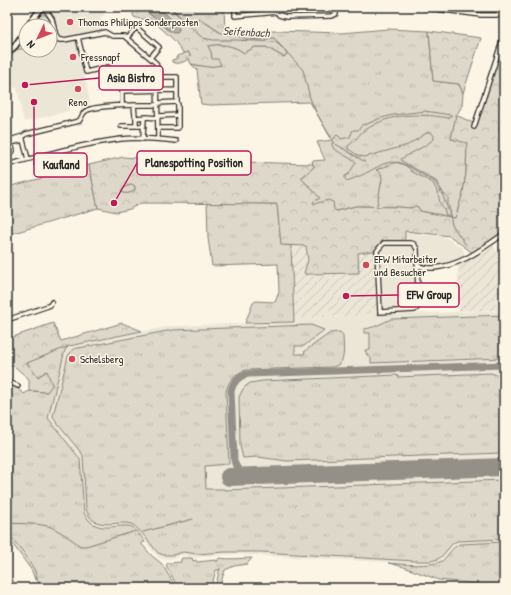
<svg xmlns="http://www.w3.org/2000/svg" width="511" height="595" viewBox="0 0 511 595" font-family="'Patrick Hand',sans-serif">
<defs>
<pattern id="industrial-furrows" width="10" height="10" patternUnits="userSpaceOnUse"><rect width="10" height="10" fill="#ece6d7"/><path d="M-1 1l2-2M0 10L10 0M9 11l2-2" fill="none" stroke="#cbc5b9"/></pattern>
<pattern id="grass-tufts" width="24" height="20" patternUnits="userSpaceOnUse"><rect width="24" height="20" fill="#ded8ca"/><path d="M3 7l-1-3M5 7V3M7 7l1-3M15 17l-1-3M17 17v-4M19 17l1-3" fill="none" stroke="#bfbaae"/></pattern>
<pattern id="forest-crowns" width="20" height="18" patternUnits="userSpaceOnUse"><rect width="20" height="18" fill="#ded8ca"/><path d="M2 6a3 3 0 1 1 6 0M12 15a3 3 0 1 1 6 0" fill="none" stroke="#bfbaae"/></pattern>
<pattern id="park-dots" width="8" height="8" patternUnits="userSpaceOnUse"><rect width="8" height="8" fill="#ded8ca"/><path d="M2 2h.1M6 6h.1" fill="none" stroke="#bfbaae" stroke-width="1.8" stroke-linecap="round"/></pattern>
</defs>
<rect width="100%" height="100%" fill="#fcf5e5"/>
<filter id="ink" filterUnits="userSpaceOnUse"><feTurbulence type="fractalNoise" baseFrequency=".025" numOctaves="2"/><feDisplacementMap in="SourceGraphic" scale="8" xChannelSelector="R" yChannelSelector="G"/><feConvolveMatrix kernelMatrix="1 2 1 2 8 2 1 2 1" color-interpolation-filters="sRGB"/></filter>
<g filter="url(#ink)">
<path fill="#ece6d7" d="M67,7h35l2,8 -4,2 3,13 -26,5 13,68 -21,4v4l-45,11 -7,-34 -5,-1 -5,-16v-15l8,-6 11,-15v15h24v-24h-17l9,-11 11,-5z
M406,232l39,5 18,11 2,9 -23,8 -19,1 -4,-5 -2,-20h-10z
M386,244h22l4,1 3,4 2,57 -2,2 -31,2 -3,-3 -2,-56 3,-5z
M504,310v232l-44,2 -4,2 -15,15 -6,2 -10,1 -173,-9 -20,-1 -37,4 -11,-3h-4l-5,3 -13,1 -3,-1 -26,-30 -5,-2 -27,1 -9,-3 -5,-5 -3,-6 -4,-54 -32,-40 17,-69 4,-4 102,-20 123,-4 9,-4z"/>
<path fill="url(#industrial-furrows)" d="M291,246h15l2,14 -4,13 3,2 51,-22 16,-1 2,-2 1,65 -74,3 -9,4z
M494,246l10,18v46l-45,1 -1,-47 8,-3z"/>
<path fill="url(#grass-tufts)" stroke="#84827a" d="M170,7h54l1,25 52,-1 65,2 46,-4 41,2 4,50 26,3 4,9 -1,13 -6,10 -5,23 16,3 -1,31 -3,20 -7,25 -36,-7 -2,-4 -5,1 -15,-1 -42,-1 -20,5 -2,-2 -20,-5 -1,-2 6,-5 -18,-19 13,-11 -2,-6 13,-1 -8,-18 15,-2 -22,-38 -100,3 -9,-1 -4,-34 -6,-6 18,3c3,-9 3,-13 -1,-21 12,-3 26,-1 36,7l11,-6h11l18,10 3,-4 -13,-15 -16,2 -18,-3 -19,-4 -22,-15 -6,6 -8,-3z
M43,14c6,2 8,8 8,13l-1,1v-2h-4l-6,-4 -3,4h-4l7,-10z
M26,39v9l-11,2 7,-10z
M89,165l9,43 -91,27v-48l71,-18z
M131,185h3l1,2v3c-4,3 -7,4 -12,3l-2,-3c3,-3 6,-4 10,-5z
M207,203l70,1 4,40 10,2 3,76 -49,1 8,-20 3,-2 19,1 4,-10 -1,-28 -66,2 -4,-28z
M504,315v43l-133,5v-5l-4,-3 -2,-5h5v-17h-6v-4c10,-1 18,-6 27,-10z
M311,325l13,5 -20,16h-9v8h9l1,-3 25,-18 10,-1 3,3c0,8 3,24 -4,29 -1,1 -5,3 -7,3l-86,3c-11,3 -18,11 -20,22l3,72 -24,2 1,23h18v1l280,-10v59l-47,2 -4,2 -12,14 -3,2 -7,2h-16l-154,-9h-36l-28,2 -14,-2 -10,3h-10l-5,-2c-6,-7 -18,-24 -25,-28 -4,-2 -8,-2 -12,-2 -15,1 -31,4 -35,-15l-3,-53 -27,-33 -3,-6 15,-60 5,-7 99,-19z
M69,346l-4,4 -17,68 32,41 4,54c10,18 21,14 39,13 3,0 7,0 9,1 5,3 10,11 13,15l-4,1 10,12 11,9 14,24h-134l-5,-9 -2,1 -3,-9 -20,-28 -5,4v-165l5,2 12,10 5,-3 18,1v-21l-9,6 -12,-14z
M490,373c9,1 12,6 12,15h2v63l-2,2 -215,8 -29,-4 -15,1 -3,-12 -1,-49 4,-8 3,-3 4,-3 12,-2 135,-6 1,2z
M504,542v45l-65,-7 -38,-14 -13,-3c12,1 44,4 54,-2 6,-5 10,-14 18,-17z
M182,558h10l1,3 3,-1 1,2 19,-2 1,2 2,-4c10,2 22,0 33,0l-5,6 -13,2 -9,4 -6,18h-4l5,-20 -1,2h-3l-5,18h-33l-12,-23 2,-2 13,-1v-3z"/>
<path fill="url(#forest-crowns)" stroke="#84827a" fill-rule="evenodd" d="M134,7h7l29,24c-1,-16 -2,-17 -17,-24h17l15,14 8,3 5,-6 23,15 19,4 18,3 16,-2 13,16 -3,3 -18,-10h-11l-11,6c-10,-8 -24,-10 -36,-7l3,6 1,7h6l3,6 -12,2 -18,-3 -2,-5 1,-4 -2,-3 -5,1 -8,-12 -24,-22h-11l-6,-2 -1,-2z
M429,31l52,7 -18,55 -4,-9 -26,-3z
M504,33v75l-5,21 5,1v101l-30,23 -24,-18 -45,-5v10l-21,1 -10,9 -16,2 1,20 -50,1 -2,1 -3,-2 4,-13 -2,-14 -25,-1 -4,-41 -136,-1 -11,6 -14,3 -18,-4 -9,-43 34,-8 28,2h18v1l144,4 1,3 -13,11 19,20 -7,4 1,2 14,-4 5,2 1,7 2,2 20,-5 42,1 14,1 3,-2 3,1 2,4 35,7 8,-25 3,-20 1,-30 -16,-4 5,-24 17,8zM131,185h3l1,2v3c-4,3 -7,4 -12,3l-2,-3c3,-3 6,-4 10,-5z
M425,111l26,4 -2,3c-26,-4 -53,-6 -77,8 -3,2 -8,4 -11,7 -4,5 -7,9 -13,13v3l11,7 6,1 43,-12 20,-13h3l3,4v3l-8,6 -25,14 1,2 34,20 8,13 4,3v7l3,9 -2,2h-3l-2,-6 -4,-6 -2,-10 -5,-10 -22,-12c-3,-6 -13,-9 -20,-9 -9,1 -20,9 -29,13 -5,2 -10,4 -15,6l-2,-2v-3l4,-2 7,-12 -22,-13 -2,-4c0,-4 2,-8 5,-10l3,2 1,2 9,-2 3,-7h5l5,-6 2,1 13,-6 15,-4z
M53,323l8,18 61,-18 20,8 -73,15 -42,17 11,14 9,-6 5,14 -5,7 -18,-1v-12l-15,-13 -7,1v-28z"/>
<path fill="url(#park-dots)" stroke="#84827a" d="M188,52l2,3 -1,4c-5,3 -12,6 -17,3v-2l4,-1 1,-3z"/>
<path fill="#b4b0a5" stroke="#7d7b74" d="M141,7c22,0 25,6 38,22v2l-2,2h-3l-4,-2z"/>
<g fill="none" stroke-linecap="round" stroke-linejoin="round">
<path stroke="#7d7b74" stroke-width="1" d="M169,7l29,27 5,4 10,2h23l39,2 6,4 22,24 7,28 6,14 18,31 31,19
M391,164l7,-2 8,3 29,17 8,14 7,19 2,10 14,20
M377,205l5,-26 -1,-6 -5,-3 13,-5
M7,523c13,1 29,0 41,3 9,3 25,14 32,20h6l50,-15
M7,532l17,21 11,18 2,8 5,9
M143,532l50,-13"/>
<path stroke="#949088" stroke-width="7" d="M495,467l9,-3
M252,476c-10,-2 -17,-7 -18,-17l-3,-68c2,-9 7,-15 17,-17l256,-9"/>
<path stroke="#949088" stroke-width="18" d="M229,477l275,-10"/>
<g stroke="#2b2b2b" stroke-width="6">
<path id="minor" d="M44,7l8,12 4,17 3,4h5l41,-8 7,4h12l32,27 1,4 1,72
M235,7v9l42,-4
M277,7v5l2,3 7,2 46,-1 4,-2v-7
M421,7l60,8h23
M78,37l8,35 22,-5 14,13v25
M127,38l9,-11 23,20 -9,11
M157,77h20v25l1,3v23h-20
M122,91l55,-1
M158,103l19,-1
M134,105l1,11 1,2v8
M159,116l19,-1
M136,118l10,-1 12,1
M121,126h23
M474,127l30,-92
M143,139l1,-21
M7,144l16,-4
M13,151l-3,-11 13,-4
M28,159l-5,-19v-4l3,-2 53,-13c3,-3 3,-8 7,-10 2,-2 6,-2 9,-3 21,-4 41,-3 63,-3
M7,165c37,-10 75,-21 114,-26 18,-2 37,0 55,2
M384,243h27l3,1 3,5 1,53v5l-3,3 -35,2 -3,-61 4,-5z
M417,263c5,6 10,5 17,5 29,-3 47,-19 70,-34
M7,320l41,-14 2,-1 2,-3
M7,381l11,5"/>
</g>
<g stroke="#2b2b2b" stroke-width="8">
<path id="major" d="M28,26l14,-19
M7,54l8,-8 11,-16"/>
</g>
<use href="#minor" stroke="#fcf5e5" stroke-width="3.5"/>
<use href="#major" stroke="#fcf5e5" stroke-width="4.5"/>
</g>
</g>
<g fill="#d1495b" stroke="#fcf5e5" stroke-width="1.5">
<circle cx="70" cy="22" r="4"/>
<circle cx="73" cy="57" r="4"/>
<circle cx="78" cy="89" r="4"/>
<circle cx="366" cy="265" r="4"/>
<circle cx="72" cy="359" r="4"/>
</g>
<g text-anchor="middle" stroke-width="3" stroke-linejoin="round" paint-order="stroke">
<g font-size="11" fill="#2b2b2b" stroke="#fcf5e5" text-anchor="start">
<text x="78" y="26">Thomas Philipps Sonderposten</text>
<text x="81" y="61">Fressnapf</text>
<text x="78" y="106" text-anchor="middle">Reno</text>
<text x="374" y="263">EFW Mitarbeiter<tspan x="374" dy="13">und Besucher</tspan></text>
<text x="80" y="363">Schelsberg</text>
</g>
<g font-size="12" font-style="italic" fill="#545350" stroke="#fcf5e5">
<text transform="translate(246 32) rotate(3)" y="4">Seifenbach</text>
</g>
</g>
<path fill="none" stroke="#c2185b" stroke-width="1.5" d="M25 85L99 78M114 203L137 163M34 102L34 165M346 296L398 295"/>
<g fill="#c2185b" stroke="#fcf5e5" stroke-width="1.5">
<circle cx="25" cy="85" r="4"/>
<circle cx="114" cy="203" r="4"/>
<circle cx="34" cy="102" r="4"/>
<circle cx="346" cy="296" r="4"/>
</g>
<g fill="#fcf5e5" stroke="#c2185b" stroke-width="1.5">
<rect x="99" y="66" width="64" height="24" rx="4"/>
<rect x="137" y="151" width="114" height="24" rx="4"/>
<rect x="34" y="153" width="53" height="24" rx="4"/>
<rect x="398" y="283" width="61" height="24" rx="4"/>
</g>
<g font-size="12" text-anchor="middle" font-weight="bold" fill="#2b2b2b">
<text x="131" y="82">Asia Bistro</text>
<text x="194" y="167">Planespotting Position</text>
<text x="61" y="169">Kaufland</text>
<text x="429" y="299">EFW Group</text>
</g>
<rect width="511" height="595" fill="none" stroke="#fcf5e5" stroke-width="24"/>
<rect x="12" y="12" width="487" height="571" fill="none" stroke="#2b2b2b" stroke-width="1.5" filter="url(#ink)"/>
<g transform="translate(38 38) rotate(227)"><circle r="19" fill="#fcf5e5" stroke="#a8a49b"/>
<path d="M0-3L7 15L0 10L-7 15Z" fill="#d1495b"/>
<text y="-6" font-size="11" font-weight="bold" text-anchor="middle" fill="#2b2b2b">N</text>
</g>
</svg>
